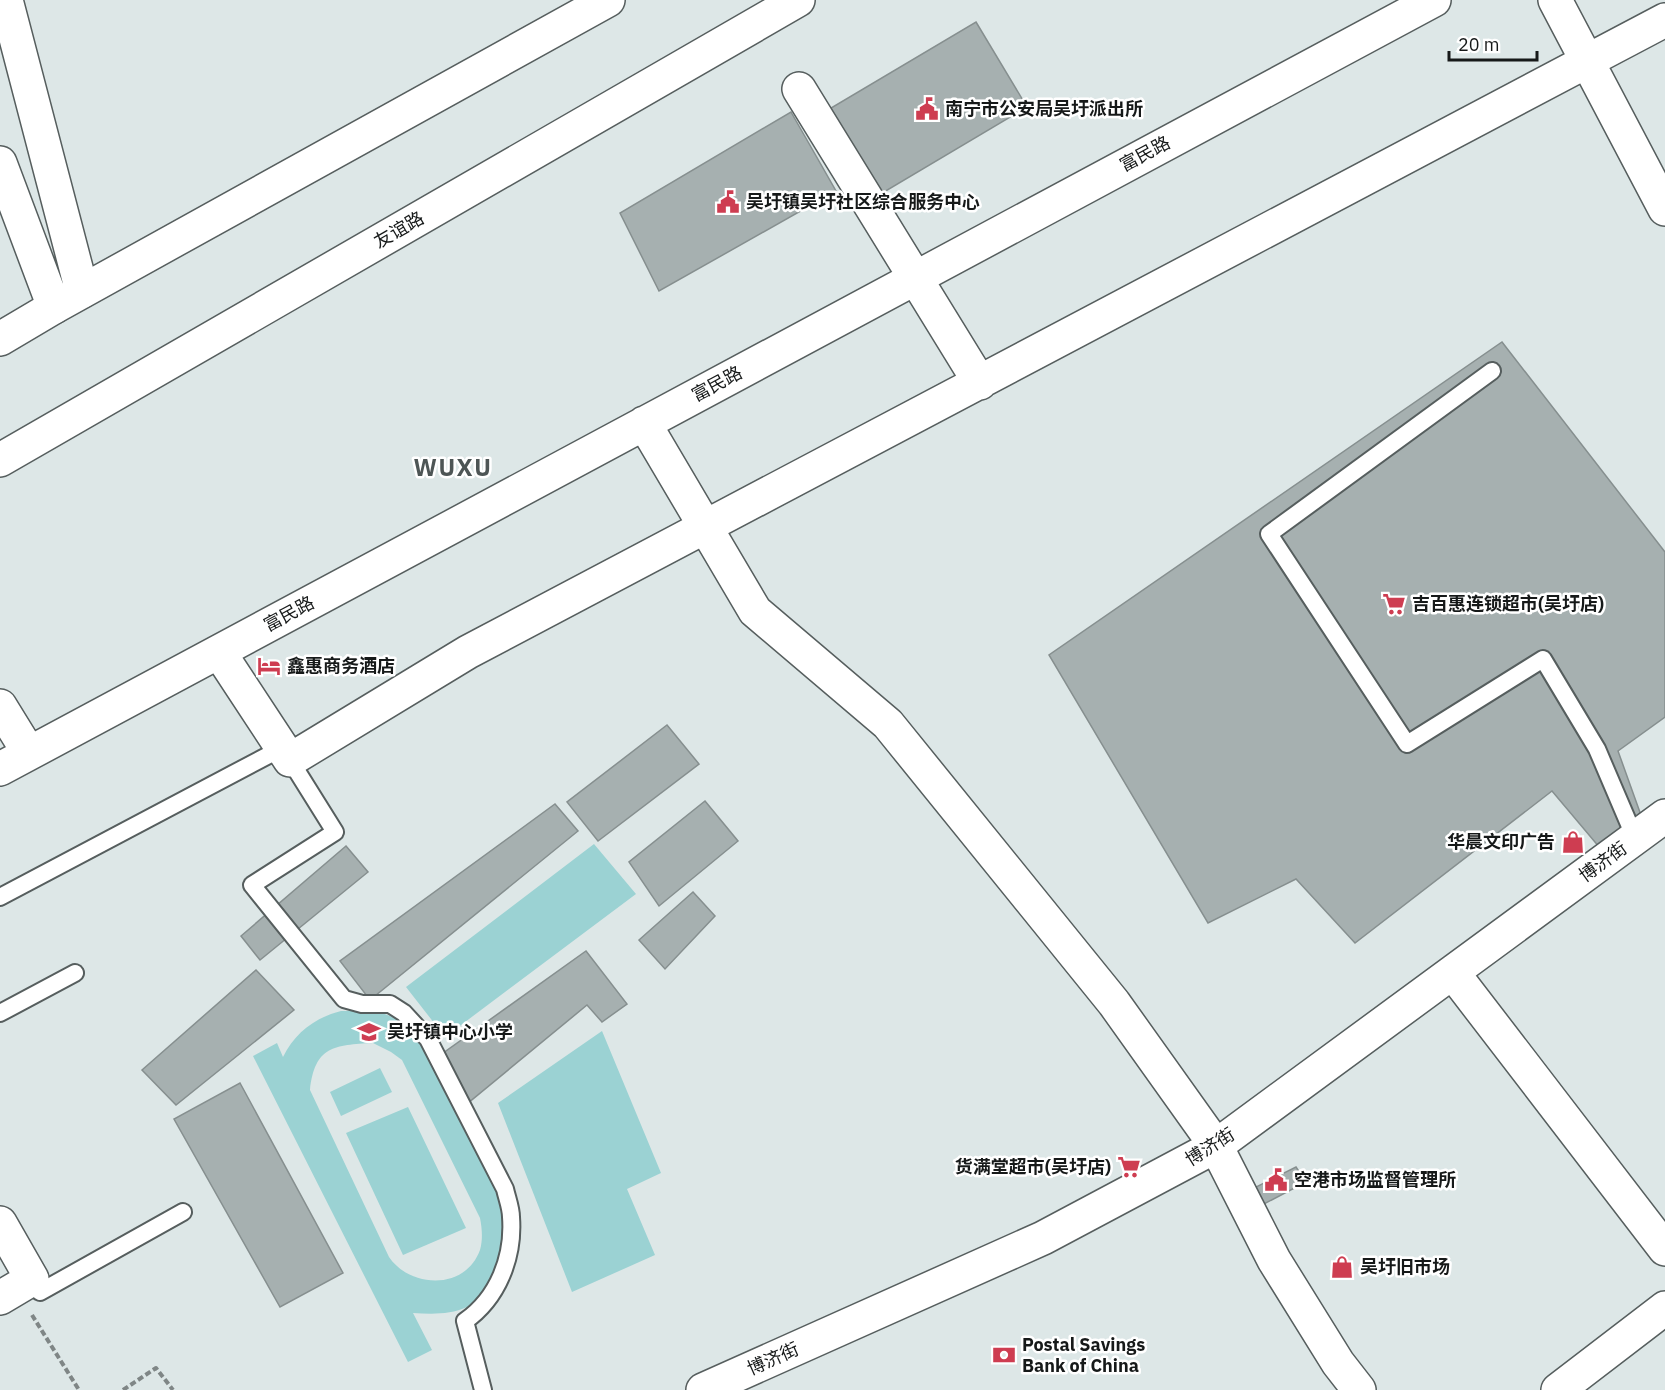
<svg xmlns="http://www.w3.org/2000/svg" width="1665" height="1390" viewBox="0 0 1665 1390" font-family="'IBM Plex Sans','Noto Sans SC',sans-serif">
<rect width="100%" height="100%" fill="#dde7e7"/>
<path fill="#9bd2d3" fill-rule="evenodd" d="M594,844l42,50 -191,143 -39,-50z
M341,1011c21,0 44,-2 61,12 27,20 39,55 54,84 10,18 20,37 30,56 4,8 9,16 12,25 13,35 7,102 -31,119 -17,8 -36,7 -54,6l19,37 -24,12 -155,-306 24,-13 6,14c12,-24 31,-39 58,-46zM373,1043l18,9 11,8 78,158c2,10 3,22 0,32 -15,41 -70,38 -91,7l-79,-167c5,-44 24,-45 63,-47z
M602,1031l59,142 -34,16 28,66 -83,37 -74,-189z
M380,1068l12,24 -51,24 -11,-24z
M408,1107l58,121 -63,27 -57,-122z"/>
<path fill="#a6b0b0" stroke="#868f8f" stroke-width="1.5" d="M976,22l51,85 -148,88 -53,-84z
M791,112l45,79 -177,100 -39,-78z
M1502,342l163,210v165l-47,34 24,67 -42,30 -48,-57 -197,152 -59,-64 -88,44 -159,-268z
M667,725l32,39 -101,77 -31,-39z
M705,801l33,40 -79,65 -30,-44z
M555,804l23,27 -208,169 -30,-39z
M346,846l22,26 -108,88 -19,-24z
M693,892l22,24 -50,53 -26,-29z
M586,951l41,53 -25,18 -15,-17 -119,98 -29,-47z
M256,970l38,40 -118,95 -34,-35z
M240,1083l103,190 -63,34 -106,-188z
M1296,1167l10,15 -44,23 -8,-17z"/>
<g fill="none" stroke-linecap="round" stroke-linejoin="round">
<g stroke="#565e5e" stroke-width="20">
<path id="lane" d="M1492,371l-223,163 138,210 136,-85 54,90 38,89
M290,760l45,72 -83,53 92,114 18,5h28l14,9 24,26 77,150c2,9 6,19 6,28 3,40 -13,81 -46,104l18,69
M0,897l282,-149
M0,1013l75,-40
M40,1292l143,-80"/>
</g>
<g stroke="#565e5e" stroke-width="36">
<path id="street" d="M6,0l76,291
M1555,0l110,209
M799,89l181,294
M0,163l54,144
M644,423l111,188 133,113 226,279 102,143 58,114 64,103 21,27
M219,652l71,108 178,-108 1197,-632
M0,706l29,47
M0,769l1434,-769
M1453,973l212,276
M0,1223l32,56 -32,19
M703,1390l340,-152 173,-92 449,-330
M1558,1390l107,-82"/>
</g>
<g stroke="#565e5e" stroke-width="36">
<path id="highway" d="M0,339l54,-32 554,-307
M0,460l798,-460"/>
</g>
<path stroke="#7f8686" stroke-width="4" stroke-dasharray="6 3" stroke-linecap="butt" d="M32,1315l47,75
M123,1390l33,-22 17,22"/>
<use href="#lane" stroke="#fff" stroke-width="16"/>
<use href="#street" stroke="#fff" stroke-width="33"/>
<use href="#highway" stroke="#fff" stroke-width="33"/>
</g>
<defs>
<g id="civic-bare" transform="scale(1.8)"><path d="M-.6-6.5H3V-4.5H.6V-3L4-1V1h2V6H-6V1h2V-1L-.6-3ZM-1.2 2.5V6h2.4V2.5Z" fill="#ce3d51" stroke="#fff" stroke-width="2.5" paint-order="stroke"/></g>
<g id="supermarket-bare" transform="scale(1.8)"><path d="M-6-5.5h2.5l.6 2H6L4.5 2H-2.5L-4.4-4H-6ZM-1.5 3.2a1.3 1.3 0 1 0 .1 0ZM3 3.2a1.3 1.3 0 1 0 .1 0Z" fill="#ce3d51" stroke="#fff" stroke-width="2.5" paint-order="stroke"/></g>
<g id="hotel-bare" transform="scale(1.8)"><path d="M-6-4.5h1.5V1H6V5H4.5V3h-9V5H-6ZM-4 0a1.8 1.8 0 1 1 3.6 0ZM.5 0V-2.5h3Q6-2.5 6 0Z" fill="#ce3d51" stroke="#fff" stroke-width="2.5" paint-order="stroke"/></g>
<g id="shop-bare" transform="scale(1.8)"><path d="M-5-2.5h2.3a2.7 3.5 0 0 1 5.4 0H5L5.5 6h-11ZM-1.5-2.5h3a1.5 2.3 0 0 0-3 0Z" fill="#ce3d51" stroke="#fff" stroke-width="2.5" paint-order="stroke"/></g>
<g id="school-bare" transform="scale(1.8)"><path d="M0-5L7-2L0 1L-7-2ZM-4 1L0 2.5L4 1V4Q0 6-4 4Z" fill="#ce3d51" stroke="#fff" stroke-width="2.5" paint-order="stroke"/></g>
<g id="bank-bare" transform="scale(1.8)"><path d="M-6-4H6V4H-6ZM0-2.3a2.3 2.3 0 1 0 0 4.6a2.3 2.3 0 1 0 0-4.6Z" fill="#ce3d51" stroke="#fff" stroke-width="2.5" paint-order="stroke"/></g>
</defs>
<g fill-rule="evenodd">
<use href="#civic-bare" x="927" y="109"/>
<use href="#civic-bare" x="728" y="202"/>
<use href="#supermarket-bare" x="1394" y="604"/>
<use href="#hotel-bare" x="269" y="666"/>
<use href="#shop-bare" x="1573" y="842"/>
<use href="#school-bare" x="369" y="1032"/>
<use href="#supermarket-bare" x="1129" y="1167"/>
<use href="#civic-bare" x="1276" y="1180"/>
<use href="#shop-bare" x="1342" y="1267"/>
<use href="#bank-bare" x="1004" y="1355"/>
</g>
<g text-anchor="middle" stroke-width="5" stroke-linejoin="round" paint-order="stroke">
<g font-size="18" font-weight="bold" fill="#161919" stroke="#fff" text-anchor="start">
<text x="945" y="115">南宁市公安局吴圩派出所</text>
<text x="746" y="208">吴圩镇吴圩社区综合服务中心</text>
<text x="1412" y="610">吉百惠连锁超市(吴圩店)</text>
<text x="287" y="672">鑫惠商务酒店</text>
<text x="1555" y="848" text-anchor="end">华晨文印广告</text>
<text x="387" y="1038">吴圩镇中心小学</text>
<text x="1111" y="1173" text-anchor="end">货满堂超市(吴圩店)</text>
<text x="1294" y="1186">空港市场监督管理所</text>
<text x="1360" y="1273">吴圩旧市场</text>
<text x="1022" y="1351">Postal Savings<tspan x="1022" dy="21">Bank of China</tspan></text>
</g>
<g font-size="18" fill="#161919" stroke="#fff">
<text transform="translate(1145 154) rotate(-28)" y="6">富民路</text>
<text transform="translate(399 230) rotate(-30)" y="6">友谊路</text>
<text transform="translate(717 384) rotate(-28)" y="6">富民路</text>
<text transform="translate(289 614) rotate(-28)" y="6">富民路</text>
<text transform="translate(1603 862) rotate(-36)" y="6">博济街</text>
<text transform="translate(1210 1147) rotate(-32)" y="6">博济街</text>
<text transform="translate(773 1359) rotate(-24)" y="6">博济街</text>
</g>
<g font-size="24" font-weight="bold" letter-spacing="1.5" fill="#4d5555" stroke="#fff">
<text x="453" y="476">WUXU</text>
</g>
</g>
<path d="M1449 51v9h88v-9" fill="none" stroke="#161919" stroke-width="3"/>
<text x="1458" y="51" font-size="18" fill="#161919" stroke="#ffffff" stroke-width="4.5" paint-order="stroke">20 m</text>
</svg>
